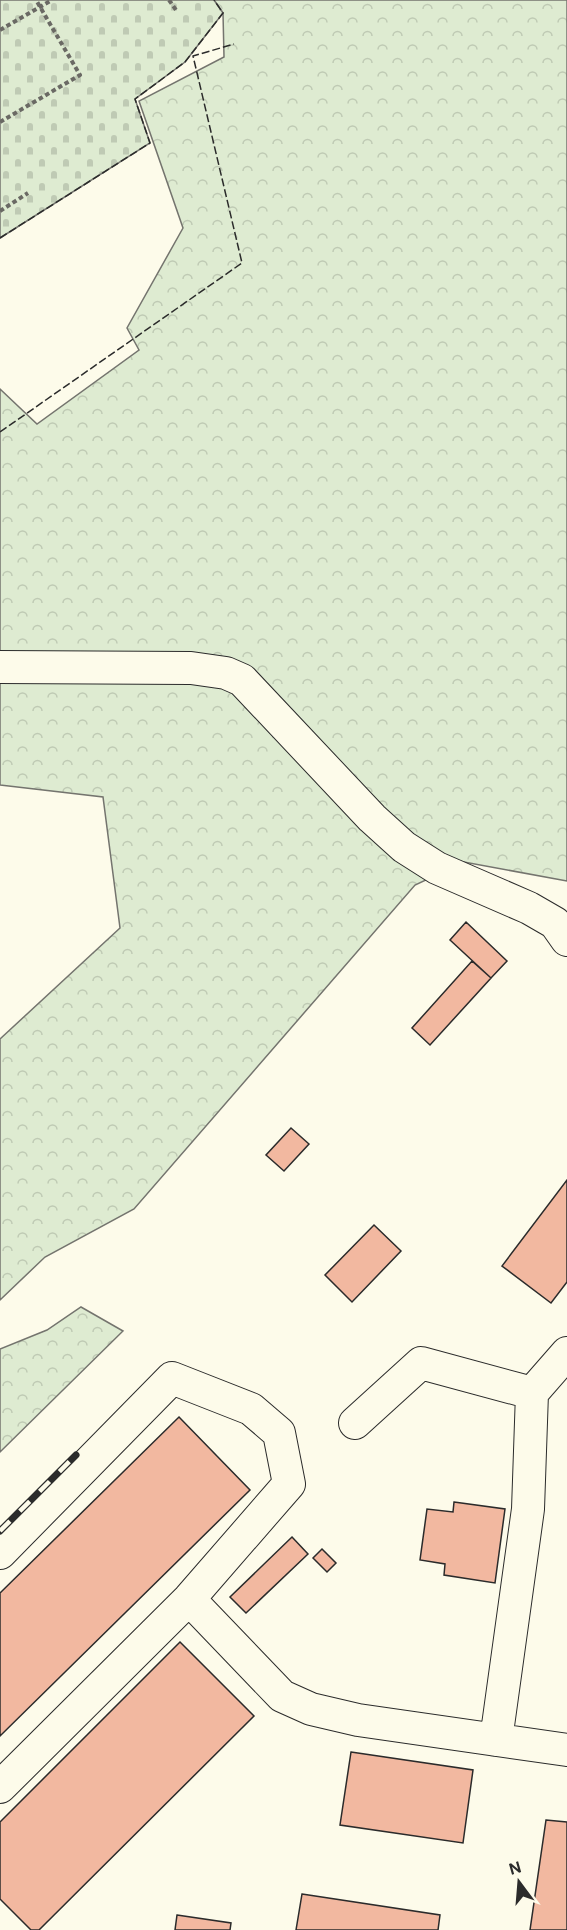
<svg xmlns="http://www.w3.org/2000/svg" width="567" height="1930" viewBox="0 0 567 1930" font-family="'DM Sans',sans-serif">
<defs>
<pattern id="forest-crowns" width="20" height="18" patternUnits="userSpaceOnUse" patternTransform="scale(1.5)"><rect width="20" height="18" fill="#deebd1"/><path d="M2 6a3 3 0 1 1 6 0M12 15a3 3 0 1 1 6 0" fill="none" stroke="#bfcab4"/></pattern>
<pattern id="cemetery-stones" width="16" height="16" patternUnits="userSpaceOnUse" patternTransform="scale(1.5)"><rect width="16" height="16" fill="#deebd1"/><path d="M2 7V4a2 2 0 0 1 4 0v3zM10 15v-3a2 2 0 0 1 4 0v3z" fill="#bfcab4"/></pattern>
</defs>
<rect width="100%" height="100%" fill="#fdfbea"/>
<path fill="url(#forest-crowns)" stroke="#74746e" stroke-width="1.5" d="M214,0h353v881l-103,-19 -49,23 -281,324 -89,48 -45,43v-261l120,-111 -17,-131 -103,-12v-396l37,35 102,-74 -12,-22 56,-100 -44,-127 85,-44 -1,-44z
M81,1307l42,24 -123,121v-103l47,-19z"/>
<path fill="url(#cemetery-stones)" stroke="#74746e" stroke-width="1.5" d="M0,0h214l9,13 -38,49 -50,37 15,44 -150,95z"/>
<path fill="#f2b8a0" stroke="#2b2b2b" stroke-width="1.5" d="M466,922l41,39 -16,17 -41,-38z
M472,961l19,17 -61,67 -18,-17z
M291,1128l18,16 -25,27 -18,-16z
M567,1180v102l-16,21 -49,-37z
M374,1225l27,26 -49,51 -27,-27z
M179,1417l71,73 -250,246v-143z
M454,1502l51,7 -10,74 -51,-8 1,-11 -25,-4 7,-51 26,3z
M292,1537l16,17 -62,59 -16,-16z
M322,1549l14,14 -9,9 -14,-14z
M180,1642l74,74 -215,214h-8l-31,-31v-77z
M351,1752l122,18 -10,73 -123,-18z
M546,1820l21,2v108h-37z
M302,1894l138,21 -2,15h-142z
M177,1915l54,8 -1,7h-55z"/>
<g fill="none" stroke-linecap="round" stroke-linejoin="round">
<g stroke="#2b2b2b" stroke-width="34">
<path id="minor" d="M0,667l191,1 35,5 16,7 130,138 32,29 33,21 92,40 26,15 12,17
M355,1423l66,-60 111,30 35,-40
M0,1553l172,-175 79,31 28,24 10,51 -100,115 -189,188
M189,1599l93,97 29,13 47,11 209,30
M496,1740l32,-231 4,-116"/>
</g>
<path stroke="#6a6964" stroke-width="4" stroke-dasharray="4.5 3" stroke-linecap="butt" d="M169,0l7,10
M0,30l52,-30
M0,122l80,-47 -44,-75
M0,211l28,-18"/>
<use href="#minor" stroke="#fdfbea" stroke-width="32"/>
<g stroke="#2b2b2b" stroke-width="7">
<path id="rail" d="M0,1531l76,-76"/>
</g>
<use href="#rail" stroke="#fdfbea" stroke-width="4.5" stroke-dasharray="14" stroke-linecap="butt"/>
<path stroke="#2b2b2b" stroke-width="1.5" stroke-dasharray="8 3" stroke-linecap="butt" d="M0,238l150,-95 -15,-44 50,-37 38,-49 -9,-13
M0,432l242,-169 -49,-207 41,-12"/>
</g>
<g transform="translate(519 1882) rotate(344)" stroke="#fdfbea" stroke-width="4.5" paint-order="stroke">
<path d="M0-4.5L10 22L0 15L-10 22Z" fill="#2b2b2b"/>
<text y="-9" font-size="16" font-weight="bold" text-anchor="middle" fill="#2b2b2b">N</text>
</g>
</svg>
